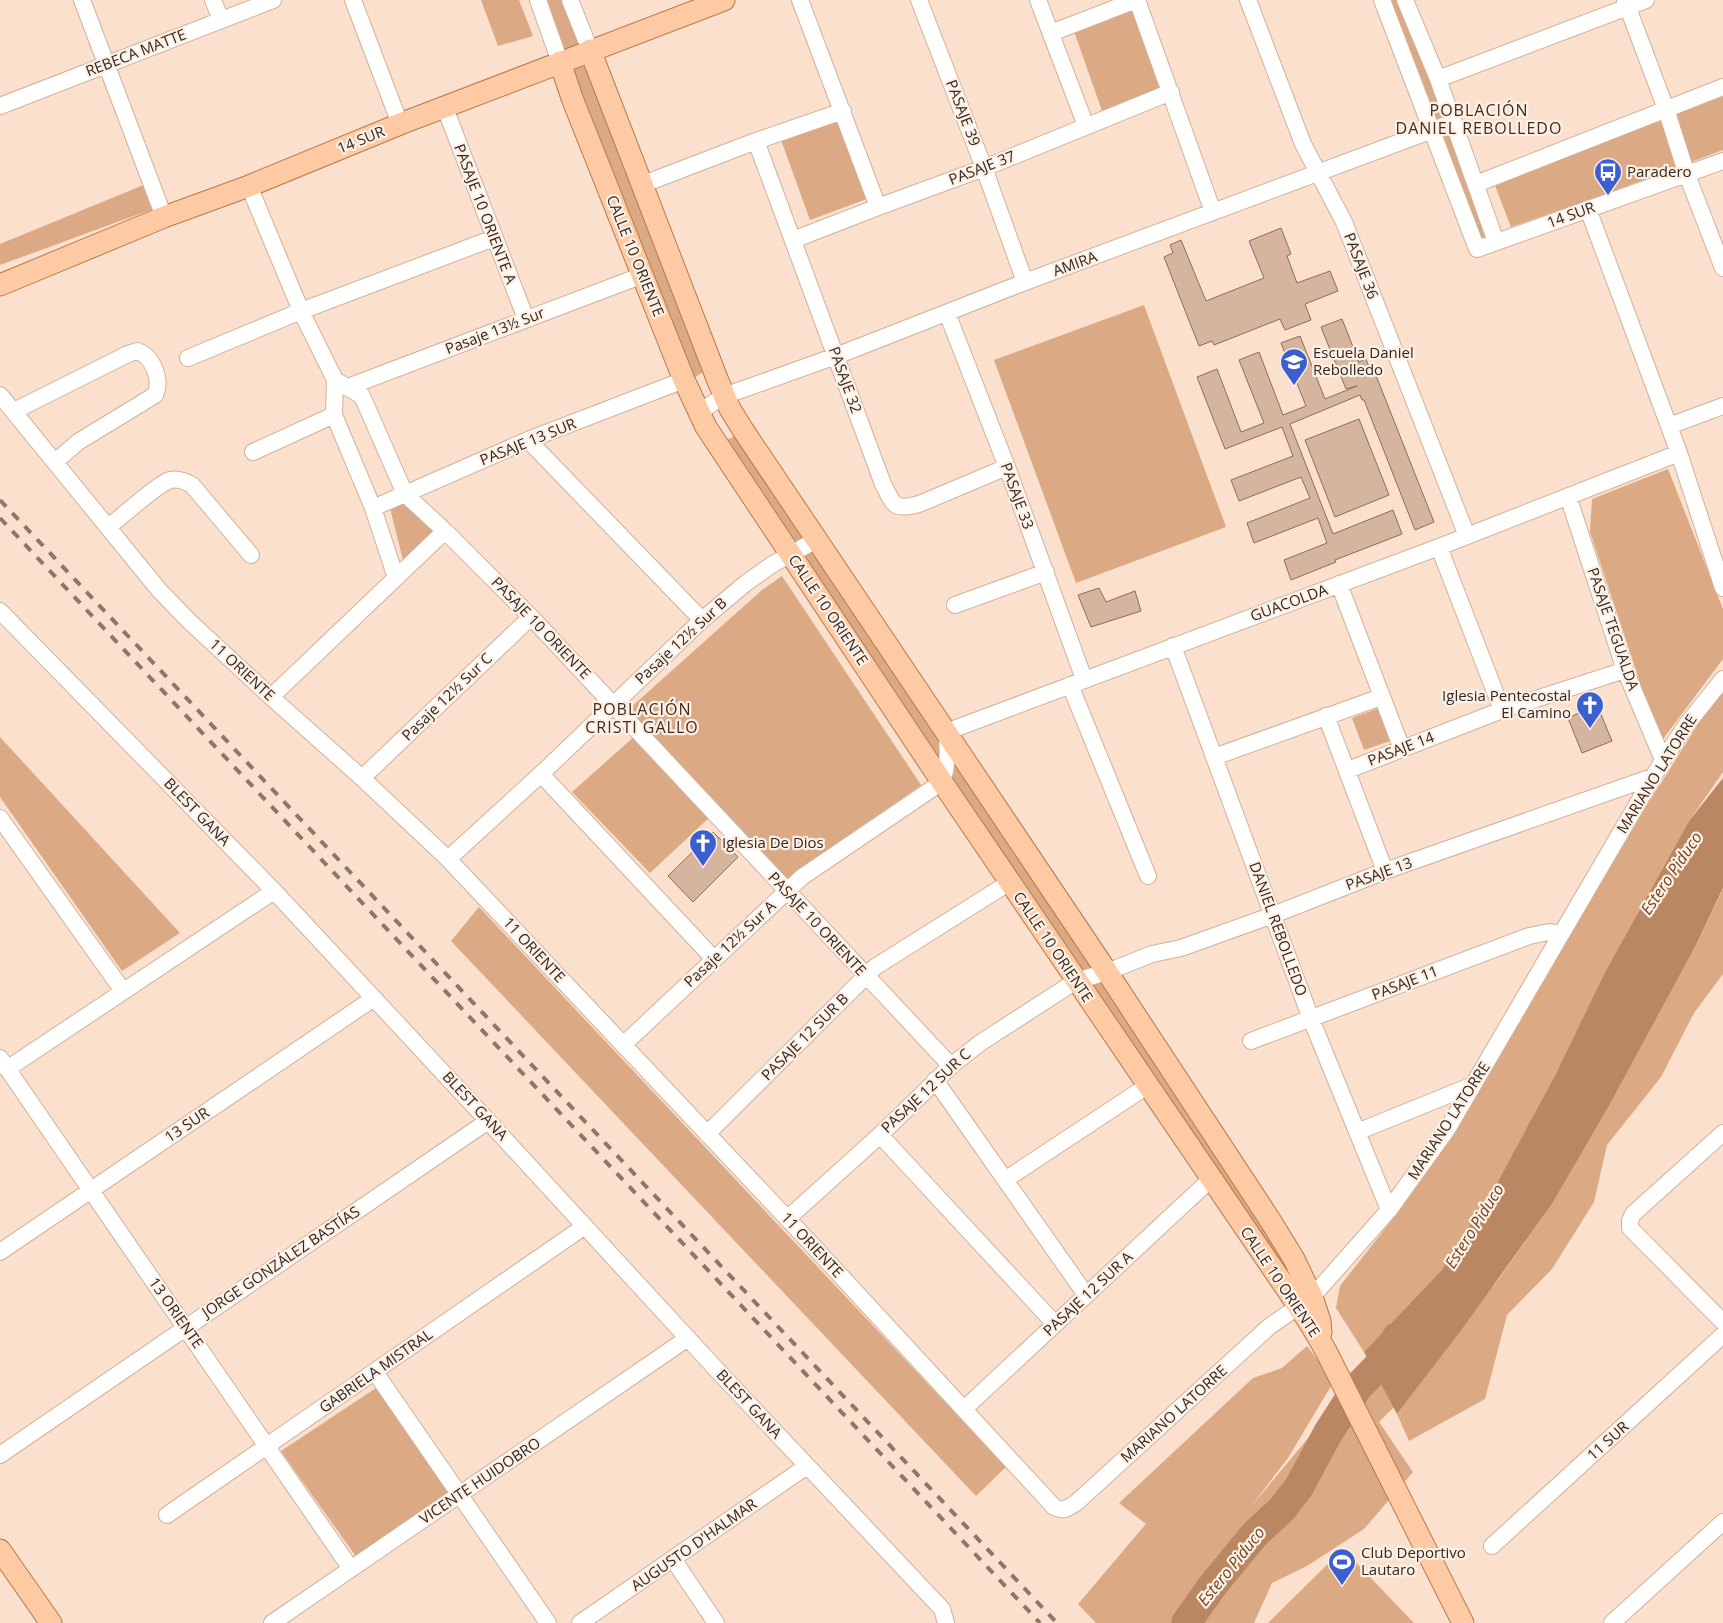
<svg xmlns="http://www.w3.org/2000/svg" width="1723" height="1623" viewBox="0 0 1723 1623" font-family="'Open Sans',sans-serif">
<rect width="100%" height="100%" fill="#fae0cd"/>
<path fill="#dba984" fill-rule="evenodd" d="M481,0h38l14,36 -35,10z
M544,0h23l143,368 -20,12z
M1389,0h21l90,238 -18,7z
M1138,8l29,79 -65,24 -28,-80z
M1723,94v56l-136,51 -76,26 -17,-44z
M846,117l29,79 -65,24 -29,-80z
M146,184l7,25 -153,56v-21z
M1144,305l82,222 -150,56 -82,-223z
M741,433l556,845 -14,-1 -560,-835z
M1668,469l55,140v50l-63,84 -70,-211 2,-33z
M407,499l34,33 -38,28 -14,-56z
M782,576l139,209 -136,97 -156,-173 133,-119z
M1723,693v79l-34,49 -84,151 -26,55 -86,260 59,-83 57,-98 86,-159 28,-58v85l-29,39 -33,64 -54,68 -13,57 -42,67 -45,46 -22,84 -76,42 -12,-27 48,-64 -29,35 -37,37 34,50 -49,57 -57,37 -35,17 -18,40h-158l-18,-19 68,-80 -27,-21 134,-125 29,-10 25,-22 27,35 -46,77 -39,51 129,-155 54,-72 -68,70 -28,-44 4,-22 62,-79 59,-87 183,-310 63,-100zM1540,1105l-60,115 -27,33 44,-70z
M1384,706l12,33 -32,11 -12,-32z
M636,735l75,81 -61,57 -78,-81z
M0,737l180,196 -58,38 -122,-174z
M479,907l527,560 -30,29 -525,-555z
M376,1388l75,108 -94,62 -76,-107z
M1343,1549l71,74h-146z"/>
<path fill="#b98863" d="M1723,778v110l-28,59 -86,159 -57,98 -90,125 -65,85 -33,-62 78,-82 55,-87 59,-109 49,-102 84,-151z"/>
<g fill="none" stroke-linecap="round" stroke-linejoin="round">
<path stroke="#b98863" stroke-width="30" d="M1186,1623l27,-38 42,-51 27,-25 17,-22 29,-54 29,-45 26,-27 14,-24"/>
</g>
<path fill="#d5b59e" stroke="#8b6e59" d="M1281,228l10,26 -4,2 10,27 33,-12 8,20 -33,13 6,16 -26,10 -5,-11 -66,26 -2,-4 -13,5 -35,-89 9,-4 -3,-8 11,-5 25,61 58,-23 -15,-37z
M1342,319l17,43 7,-3 6,16 3,-2 59,149 -19,8 -51,-130h-2l-2,-5 -70,29 43,110 60,-24 9,24 -67,26 1,2 -45,18 -7,-20 43,-17 -9,-25 -64,25 -7,-20 63,-25 -9,-21 -62,24 -8,-21 62,-24 -11,-29 -57,22 -28,-72 20,-8 24,63 23,-9 -25,-63 20,-8 24,63 23,-9 -25,-63 19,-7 25,63 32,-13 -11,3 -25,-62z
M1359,419l30,76 -54,22 -30,-77z
M1099,588l7,14 29,-11 6,20 -50,16 -13,-32z
M1597,705l15,36 -30,12 -14,-35z
M713,832l25,25 -45,45 -25,-26z"/>
<g fill="none" stroke-linecap="round" stroke-linejoin="round">
<g stroke="#d1b19a" stroke-width="18">
<path id="minor" d="M82,0l82,217
M213,0l8,20
M353,0l47,124
M538,0l22,62
M570,0l20,50
M800,0l78,207
M919,0l65,168 41,114
M1038,0l48,126
M1137,0l76,212
M1248,0l55,144 41,78 123,314
M1382,0l95,249 246,-88
M1405,0l33,79 58,163
M1625,0l41,109 21,66 36,93
M1051,33l85,-33
M1438,79l208,-79
M0,106l273,-106
M445,108l81,211
M756,141l127,343c11,21 10,27 36,20l88,-37
M1476,184l247,-97
M641,185l115,-44 87,-30
M249,186l52,125 34,69 -1,35 39,93 23,70
M1588,209l91,244 44,135
M793,240l85,-33 106,-39 187,-76
M947,313l60,154 77,212
M188,358l113,-47 193,-73
M335,380l27,16 43,98 40,37 86,86 420,449
M348,387l295,-112
M0,395l159,195 30,31 82,76 91,81 86,81 368,390 238,258c9,5 14,1 22,-4l194,-177 42,-29 77,-87 59,-82 215,-368 24,-36 36,-45
M14,411l114,-57 9,-3c16,5 25,29 18,44l-77,47 -23,20
M699,412l25,-16 112,-40 189,-74 429,-160
M1669,426l54,-20
M528,440l174,180
M253,452l81,-37
M1568,496l57,174 38,90
M373,508l155,-68 156,-60
M108,527c14,-10 48,-42 62,-47 8,-2 15,1 22,5l59,70
M1439,547l63,163
M1339,584l63,165
M955,605l91,-33
M0,611l274,280 214,230 228,248 226,240 4,14
M1173,646l138,373 78,191
M1070,685l78,191
M271,697l174,-166
M1326,716l59,155
M1214,757l167,-60
M1348,770l154,-60 123,-40
M541,774l173,185
M362,778l169,-161
M0,818l123,173
M448,859l93,-85 161,-154 44,-37 27,-19 43,-24
M1251,1041l278,-105 20,-4 12,2
M623,1045l179,-168 140,-95c6,-18 7,-32 4,-50l493,-185 240,-94
M0,1058l351,511
M7,1069l267,-178
M935,1080l151,215
M1357,1132l116,-47
M1723,1133l-90,81 -3,7v7l93,94
M707,1134l168,-167 135,-85
M880,1135l175,189
M1005,1180l142,-94
M787,1219l93,-84 71,-69 29,-23 96,-62 31,-9 45,-18 29,-6 92,-33 112,-44 267,-94
M0,1252l374,-254
M375,1372l173,251
M964,1409l247,-230
M0,1455l488,-334
M167,1515l418,-289
M1492,1546l231,-211
M673,1559l43,64
M272,1623l416,-285
M580,1623l227,-157
M1612,1623l111,-101"/>
</g>
<g stroke="#b67a4c" stroke-width="23">
<path id="major" d="M590,50l128,331 12,28 13,21 364,542 163,248 24,39 18,38 8,24 1,12
M560,62l12,36 112,282 22,47 236,355 367,540 17,29 137,272
M0,285l164,-68 85,-31 151,-62 324,-124
M0,1550l51,73"/>
</g>
<use href="#minor" stroke="#fff" stroke-width="16"/>
<use href="#major" stroke="#fdcaa3" stroke-width="21"/>
<path stroke="#8b786b" stroke-width="4" stroke-dasharray="9 9" stroke-linecap="butt" d="M0,500l1057,1123
M0,518l1040,1105"/>
</g>
<defs>
<g id="bus-pin" transform="scale(1.4375)"><path d="M0 17L-7.5 6A9.5 9.5 0 1 1 7.5 6Z" fill="#3c5fd0" stroke="#fdf0e6"/><path d="M-5-6H5V4H4V6H2V4H-2V6H-4V4H-5ZM-3.5-4V0h7V-4ZM-3.5 1.2v1.5H-2V1.2ZM2 1.2v1.5H3.5V1.2Z" fill="#fff"/></g>
<g id="school-pin" transform="scale(1.4375)"><path d="M0 17L-7.5 6A9.5 9.5 0 1 1 7.5 6Z" fill="#3c5fd0" stroke="#fdf0e6"/><path d="M0-5L7-2L0 1L-7-2ZM-4 1L0 2.5L4 1V4Q0 6-4 4Z" fill="#fff"/></g>
<g id="church-pin" transform="scale(1.4375)"><path d="M0 17L-7.5 6A9.5 9.5 0 1 1 7.5 6Z" fill="#3c5fd0" stroke="#fdf0e6"/><path d="M-1.2-6h2.4v3.5h3.3v2.4h-3.3V6h-2.4V-.1h-3.3v-2.4h3.3Z" fill="#fff"/></g>
<g id="stadium-pin" transform="scale(1.4375)"><path d="M0 17L-7.5 6A9.5 9.5 0 1 1 7.5 6Z" fill="#3c5fd0" stroke="#fdf0e6"/><path d="M0-5a6.5 5 0 1 0 0 10a6.5 5 0 1 0 0-10ZM-3.5-1.8h7v3.6h-7Z" fill="#fff"/></g>
</defs>
<g fill-rule="evenodd">
<use href="#bus-pin" x="1608" y="172"/>
<use href="#school-pin" x="1294" y="362"/>
<use href="#church-pin" x="1590" y="705"/>
<use href="#church-pin" x="703" y="843"/>
<use href="#stadium-pin" x="1342" y="1562"/>
</g>
<g text-anchor="middle" stroke-width="4.5" stroke-linejoin="round" paint-order="stroke">
<g font-size="15" fill="#33271e" stroke="#fdf0e6">
<text transform="translate(136 53) rotate(-21)" y="5">REBECA MATTE</text>
<text transform="translate(963 113) rotate(69)" y="5">PASAJE 39</text>
<text transform="translate(361 140) rotate(-22)" y="5">14 SUR</text>
<text transform="translate(982 168) rotate(-21)" y="5">PASAJE 37</text>
<text transform="translate(485 214) rotate(69)" y="5">PASAJE 10 ORIENTE A</text>
<text transform="translate(1571 215) rotate(-20)" y="5">14 SUR</text>
<text transform="translate(635 256) rotate(68)" y="5">CALLE 10 ORIENTE</text>
<text transform="translate(1075 264) rotate(-20)" y="5">AMIRA</text>
<text transform="translate(1361 266) rotate(69)" y="5">PASAJE 36</text>
<text transform="translate(495 331) rotate(-21)" y="5">Pasaje 13½ Sur</text>
<text transform="translate(845 380) rotate(70)" y="5">PASAJE 32</text>
<text transform="translate(528 442) rotate(-22)" y="5">PASAJE 13 SUR</text>
<text transform="translate(1017 496) rotate(70)" y="5">PASAJE 33</text>
<text transform="translate(1289 603) rotate(-20)" y="5">GUACOLDA</text>
<text transform="translate(828 610) rotate(56)" y="5">CALLE 10 ORIENTE</text>
<text transform="translate(541 628) rotate(46)" y="5">PASAJE 10 ORIENTE</text>
<text transform="translate(1613 629) rotate(71)" y="5">PASAJE TEGUALDA</text>
<text transform="translate(681 641) rotate(-43)" y="5">Pasaje 12½ Sur B</text>
<text transform="translate(242 670) rotate(43)" y="5">11 ORIENTE</text>
<text transform="translate(447 697) rotate(-44)" y="5">Pasaje 12½ Sur C</text>
<text transform="translate(1401 749) rotate(-21)" y="5">PASAJE 14</text>
<text transform="translate(1657 774) rotate(-58)" y="5">MARIANO LATORRE</text>
<text transform="translate(197 812) rotate(46)" y="5">BLEST GANA</text>
<text transform="translate(1379 874) rotate(-20)" y="5">PASAJE 13</text>
<text transform="translate(817 924) rotate(47)" y="5">PASAJE 10 ORIENTE</text>
<text transform="translate(1278 929) rotate(70)" y="5">DANIEL REBOLLEDO</text>
<text transform="translate(730 944) rotate(-43)" y="5">Pasaje 12½ Sur A</text>
<text transform="translate(1053 947) rotate(56)" y="5">CALLE 10 ORIENTE</text>
<text transform="translate(534 950) rotate(47)" y="5">11 ORIENTE</text>
<text transform="translate(1405 983) rotate(-21)" y="5">PASAJE 11</text>
<text transform="translate(805 1037) rotate(-45)" y="5">PASAJE 12 SUR B</text>
<text transform="translate(926 1091) rotate(-43)" y="5">PASAJE 12 SUR C</text>
<text transform="translate(475 1106) rotate(47)" y="5">BLEST GANA</text>
<text transform="translate(1449 1121) rotate(-57)" y="5">MARIANO LATORRE</text>
<text transform="translate(187 1125) rotate(-34)" y="5">13 SUR</text>
<text transform="translate(812 1245) rotate(47)" y="5">11 ORIENTE</text>
<text transform="translate(281 1262) rotate(-34)" y="5">JORGE GONZÁLEZ BASTÍAS</text>
<text transform="translate(1280 1282) rotate(56)" y="5">CALLE 10 ORIENTE</text>
<text transform="translate(1088 1294) rotate(-43)" y="5">PASAJE 12 SUR A</text>
<text transform="translate(176 1313) rotate(55)" y="5">13 ORIENTE</text>
<text transform="translate(376 1371) rotate(-35)" y="5">GABRIELA MISTRAL</text>
<text transform="translate(749 1404) rotate(47)" y="5">BLEST GANA</text>
<text transform="translate(1174 1414) rotate(-42)" y="5">MARIANO LATORRE</text>
<text transform="translate(1608 1441) rotate(-42)" y="5">11 SUR</text>
<text transform="translate(480 1481) rotate(-34)" y="5">VICENTE HUIDOBRO</text>
<text transform="translate(694 1545) rotate(-35)" y="5">AUGUSTO D'HALMAR</text>
</g>
<g font-size="15" fill="#33271e" stroke="#fdf0e6" text-anchor="start">
<text x="1627" y="177">Paradero</text>
<text x="1313" y="358">Escuela Daniel<tspan x="1313" dy="17">Rebolledo</tspan></text>
<text x="1571" y="701" text-anchor="end">Iglesia Pentecostal<tspan x="1571" dy="17">El Camino</tspan></text>
<text x="722" y="848">Iglesia De Dios</text>
<text x="1361" y="1558">Club Deportivo<tspan x="1361" dy="17">Lautaro</tspan></text>
</g>
<g font-size="16" letter-spacing="1" fill="#442b18" stroke="#fdf0e6">
<text x="1479" y="116">POBLACIÓN<tspan x="1479" dy="18">DANIEL REBOLLEDO</tspan></text>
<text x="642" y="715">POBLACIÓN<tspan x="642" dy="18">CRISTI GALLO</tspan></text>
</g>
<g font-size="16" font-style="italic" fill="#734219" stroke="#fdf0e6">
<text transform="translate(1671 873) rotate(-56)" y="6">Estero Piduco</text>
<text transform="translate(1474 1226) rotate(-58)" y="6">Estero Piduco</text>
<text transform="translate(1231 1566) rotate(-51)" y="6">Estero Piduco</text>
</g>
</g>
</svg>
